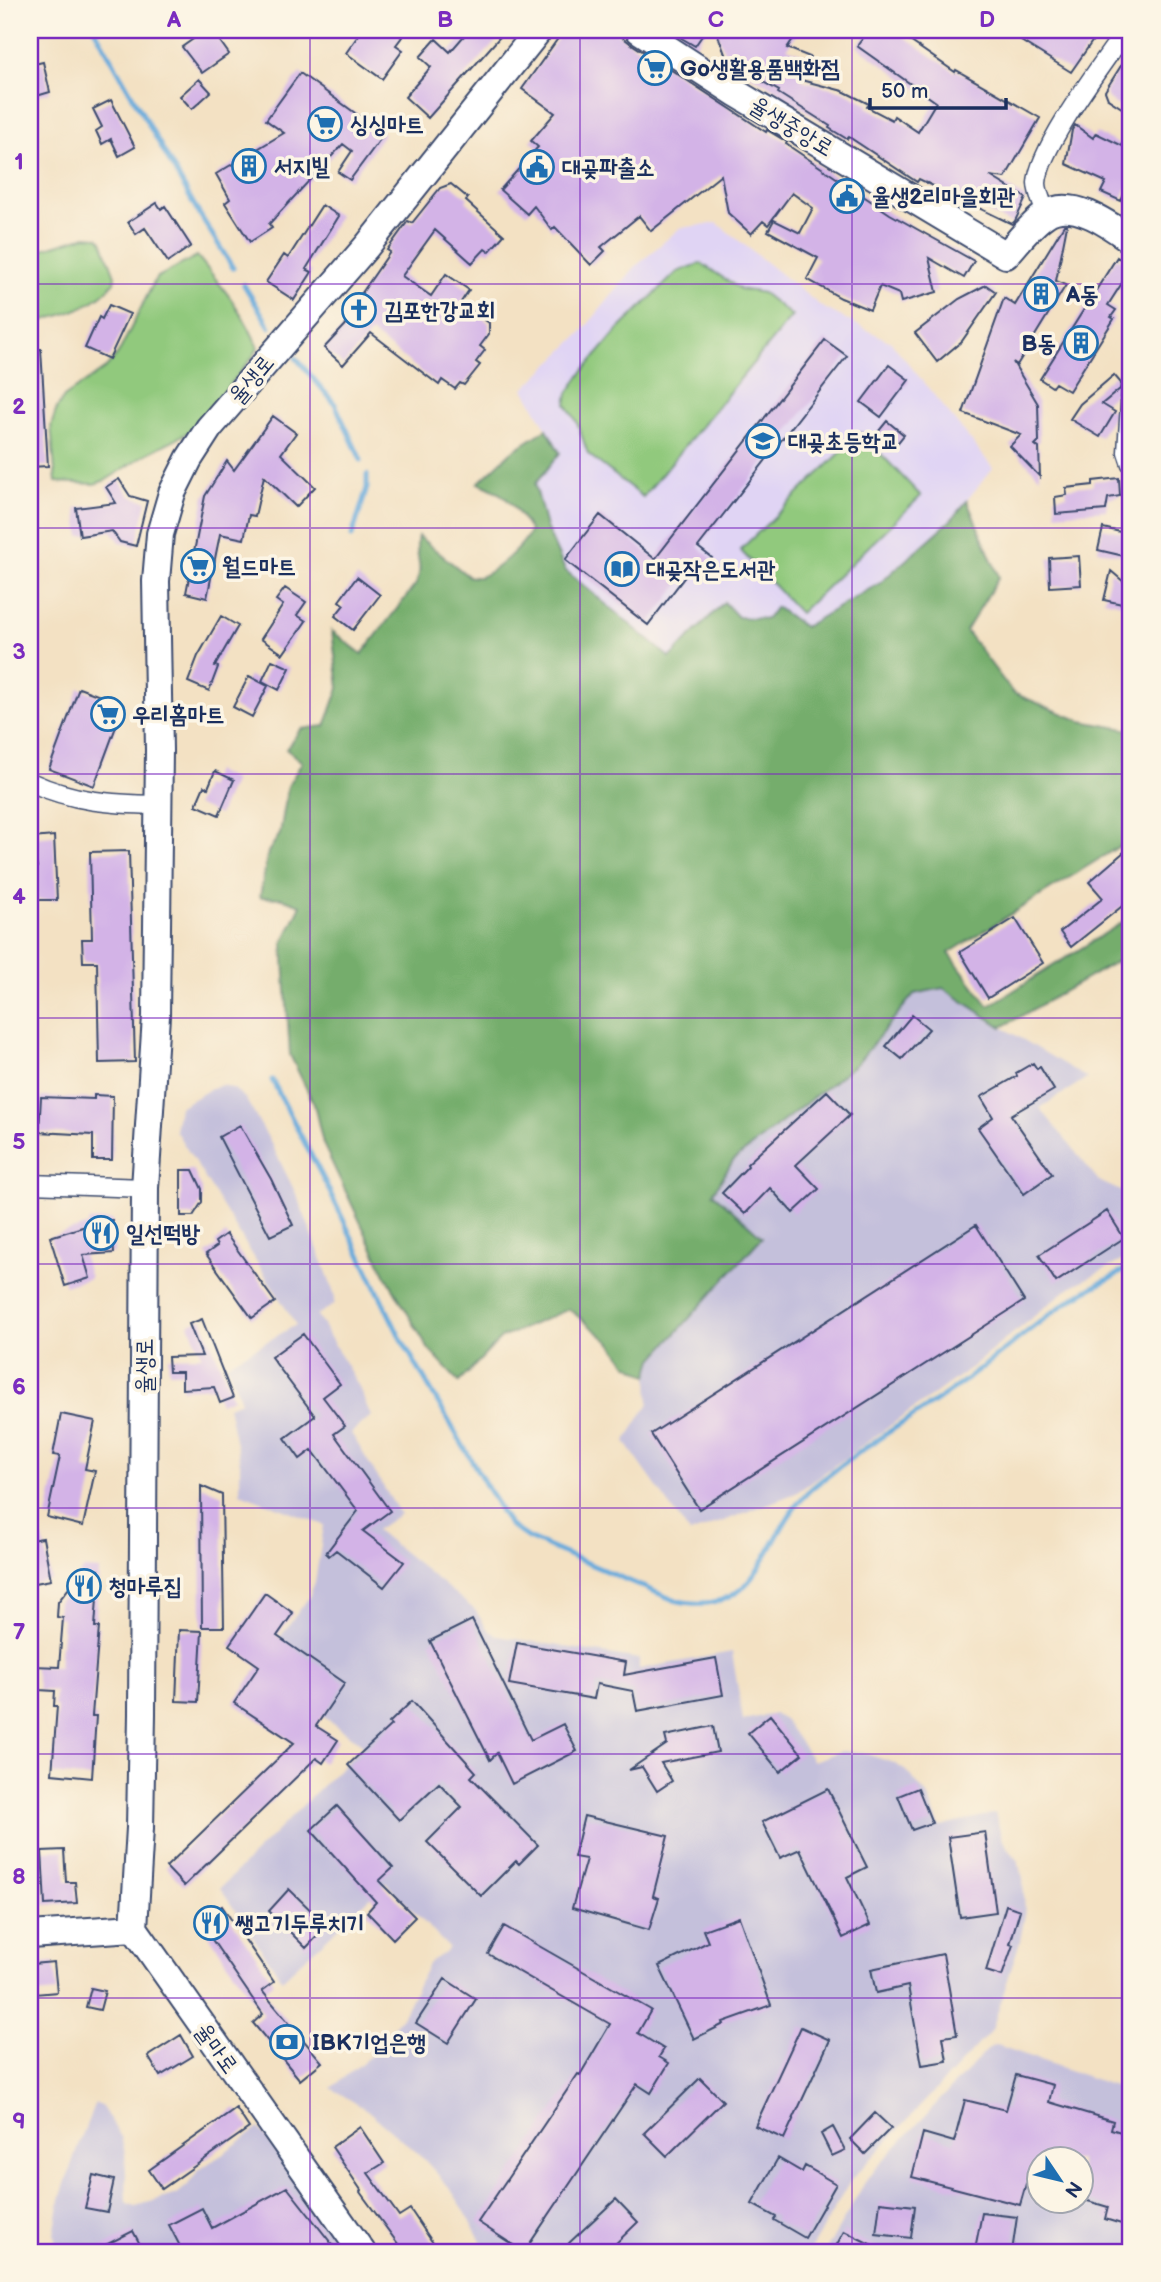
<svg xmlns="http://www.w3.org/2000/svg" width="1161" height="2282" viewBox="0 0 1161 2282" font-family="'Balsamiq Sans','Poor Story',sans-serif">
<rect width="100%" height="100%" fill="#fcf5e5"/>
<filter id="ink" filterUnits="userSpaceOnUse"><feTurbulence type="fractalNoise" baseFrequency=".0143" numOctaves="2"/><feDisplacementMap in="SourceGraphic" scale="14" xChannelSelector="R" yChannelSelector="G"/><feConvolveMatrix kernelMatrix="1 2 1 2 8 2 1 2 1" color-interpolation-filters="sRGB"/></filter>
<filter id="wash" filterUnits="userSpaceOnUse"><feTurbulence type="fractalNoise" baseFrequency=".00686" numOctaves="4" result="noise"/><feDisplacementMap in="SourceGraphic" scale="28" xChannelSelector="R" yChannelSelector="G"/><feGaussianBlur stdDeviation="1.57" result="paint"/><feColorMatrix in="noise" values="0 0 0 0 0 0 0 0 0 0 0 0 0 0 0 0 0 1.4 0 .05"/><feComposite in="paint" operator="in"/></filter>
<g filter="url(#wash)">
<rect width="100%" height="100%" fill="#f3e1c3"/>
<path fill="#e0d4f4" d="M717,223l105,84 69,35 102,126 -43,53 -70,62 -77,45 -27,-20 -9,11 -29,-2 -14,-15 -54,56 -105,-88 -19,-43 -11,-44 25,-31 -36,-63 57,-56 54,-66 45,-39z"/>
<path fill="#c4c0db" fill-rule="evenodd" d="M943,987l59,40 85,51 -47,30 59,73 32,15v60l-61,31 -102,83 -172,123 -106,41 -65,-92 24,-39 -1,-27 5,-16 109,-123 -49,-44 20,-32 125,-99 56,-68z
M223,1085l11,4 11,9 25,43 27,55 30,77 8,24 -1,8 -17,10 41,70 13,31 -20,17 49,81 -24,16 99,80 13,20 9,6 142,23v10l93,-17 11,68 32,-6 9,5 29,42 29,-10 21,2 31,10 12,8 21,24 13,32 55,-14 7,26 16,22 5,17 2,36 -5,27 -28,89 -141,150 -42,72h-322l-24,-44 -14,-21 -28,-31 -54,-46 -36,-22 44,-36 28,-37 25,-51 21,-16 -63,-65 -104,97 -62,-92 143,-143 -106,-76 52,-72 6,-15 9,-57 -84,-32v-30l-12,-57 13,-5 -14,-37 69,-39 -121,-195 4,-23 35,-20z
M997,2045l134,47v160h-306l43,-75 115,-123 8,-7zM1038,2160h42v42h-42z
M95,2103l7,4 19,30 4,16 2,50 9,3 41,-12 10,-8 12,-16 60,-42 88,124h-290l-3,-18 6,-35 17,-51z"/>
<path fill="#91c97d" stroke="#567c6e" stroke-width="2" d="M86,236l12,1 4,4 13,35 -1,6c-18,26 -55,34 -84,42v-71z
M197,256c23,28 48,57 61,92l-5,9 -62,74 -43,22 -42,27 -12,4 -38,-2 -5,-56 6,-18 7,-11 43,-30 11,-13 38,-76z
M701,263l39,26 23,4 29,23 -149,181 -55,-43 -11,-32 -11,-18 2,-11 16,-23 34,-40 59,-58z
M861,433l60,63 -121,117 -60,-63z"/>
<path fill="#74ad6c" stroke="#486e65" stroke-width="2" d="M547,429l13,24 -25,31 11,43 19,43 105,88 54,-56 14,15 29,2 9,-12 28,20 76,-44 70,-62 17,-20 32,76 -33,54 47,62 68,28 50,9v109l-182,114 40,53 142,-89v36l-129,74 -59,-39 -29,6 -56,68 -125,99 -20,32 49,44 -109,122 -5,17 -21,-12 -16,-21 -42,-34 -68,29 -42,44 -30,-32 -44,-76 -62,-130 -9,-40 -24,-49 -7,-112 18,-38 -20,-7 -21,-1 8,-45 12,-18 8,-48 14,-24 -16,-13 15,-20 24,-3 14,-38 -7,-57 30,23 54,-70c9,-19 -3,-30 2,-48l50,40c3,1 8,1 11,1 15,-4 48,-34 51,-47 -16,-24 -23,-37 -52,-47l33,-31z"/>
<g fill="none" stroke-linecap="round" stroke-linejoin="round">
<path stroke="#67aadb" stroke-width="5" d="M95,30l102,180 36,58
M244,285l26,42
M296,358l39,46 26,56
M352,536l15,-48v-13
M272,1080l53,102 75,155 109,188 19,13 146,62c86,21 88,-59 131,-105 8,-9 19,-16 29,-24 39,-31 82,-55 122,-84 38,-27 72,-58 110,-84 21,-14 43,-24 65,-36"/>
</g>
<g id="blocks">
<path fill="#d3b3e7" d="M206,30h6l17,24 -27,19 -20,-26z
M362,30h29l11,7 -6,8 7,5 -21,29 -36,-26z
M469,30h37l-78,88 -23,-21 26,-30 -11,-10 16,-18 14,13z
M564,30h49l17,13 136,89 1,-2 20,12 -1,2 104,70 84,47 -10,17 -35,-20 8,34 -36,10 -2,-8 -19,-8 -10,24 -29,-12 -34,-19 11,-21 -50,-27 6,-11 26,13 13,-25 -21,-15 -24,32 -5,-4 -12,13 -23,-21 -7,-38 -70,56 -12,-15 -38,31 4,4 -14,14 -36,-38 -3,3 -18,-24 -7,8 -27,-24 38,-43 -7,-6 24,-28 -33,-24z
M668,30h38l-11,16z
M716,30h83l-12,18 23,9 -9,23 42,11 26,13 -2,3 25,13 2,-4 24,16 18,-30 -79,-56 12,-16h25l61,42 1,-2 84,48 -35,60 -15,-2 36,22 -11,23 -3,3 -93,-45 -2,3 -68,-45 -2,2 -18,-11 1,-2 -52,-33 1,-2 -51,-29z
M1029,30h71l-29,42 -50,-31z
M1131,50v64l-23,-15 -3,-8z
M43,62l7,30 -20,6v-33z
M300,73l84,61 -34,46 -12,-8 14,-21 -9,-7 -74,80 3,4 -22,14 -25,-39 5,-4 -14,-25 68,-41 -18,-13z
M199,79l12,13 -19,17 -12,-13z
M111,100l24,47 -16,9 -8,-17 -9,5 -6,-13 6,-4 -9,-18z
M1075,125l18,13 3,-5 35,17v29l-10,22 -20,-9 5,-10 -40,-18 6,-34z
M451,184l17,14 -2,3 38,34 -15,17 -4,-3 -13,14 -37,-33 -33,46 29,20 15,-22 23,16 -8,12 28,21v11l-9,12 5,4 -9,12 4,3 -16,20 -4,-2 -5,6 -13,-9 -3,5 -68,-52 -28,32 -19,-17 29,-31 -5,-4 42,-61 -3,-2 21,-29 4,2 28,-35z
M157,203l4,6 4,-3 26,40 -23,16 -23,-34 -9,6 -8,-12z
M322,205l17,11 -33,53 6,3 -18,28 -28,-18 18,-27 4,3z
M1064,225h3l-11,56 10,4 -49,80 -4,-3 25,42 1,37 -4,4 4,3 1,29 -30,-31 11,-11 -58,-22 41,-115 11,7z
M1117,257l14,9v3l-23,36 8,5 -5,7 3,2 -45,72 -14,-8 -3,4 -12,-8z
M986,285l10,7 -34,49 -25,21 -22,-29 44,-34z
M109,305l21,9 -21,45 -24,-11 14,-31 3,2z
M825,340l22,16 -149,191 14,11 -14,18 -8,-6 -42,55 -83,-65 35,-45 55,44z
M30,349h11l7,117 -18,1z
M889,365l20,15 -28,37 -20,-15z
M1114,375l7,8 -1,6 -18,15 13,8 -15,25 -30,-18 10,-15z
M273,416l23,17 -15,21 34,33 -19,20 -32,-31 -9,40 -6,-1 -5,24 -24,-5 -13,64 -21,-5 19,-97 22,-35 7,9z
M887,421l17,14 -9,11 -17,-14z
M1119,478l1,18 -12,2 -2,12 -50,4 -1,-17 12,-2 -1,-7 27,-3v-4z
M119,479l11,17 17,5 -11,45 -16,-4 -8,-11 -32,5 -4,-28 40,-5 -10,-16z
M1103,528l26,6 -5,22 -26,-6z
M1079,556l2,29 -31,2 -1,-29z
M1111,571l20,17v18l-27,-6z
M357,577l23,18 -27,35 -18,-14 9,-11 -5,-4z
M285,588l21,14 -9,13 9,6 -23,33 -22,-15 22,-34 -7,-5z
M221,616l17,10 -23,40 3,1 -9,24 -21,-9 10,-26z
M272,660l18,8 -11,22 -17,-9z
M249,676l19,10 -16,31 -19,-10z
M79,688l45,17 -30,81 -45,-17z
M215,771l19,9 -15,35 -23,-10 8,-19 4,2z
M54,836l3,64h-20v-34l-3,1 -2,-29z
M1131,846v53l-60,48 -11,-15 43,-34 -14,-16z
M129,851l6,211 -36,1 -2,-101h-14l-1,-23h10l-2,-87z
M1015,918l28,45 -55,35 -28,-46z
M912,1015l17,14 -27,30 -16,-13z
M1033,1063l4,6 3,-2 14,23 -43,25 41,59 -28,20 -46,-66 15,-11 -12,-20 36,-21 -1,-3z
M827,1091l23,24 -54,50 23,24 -26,24 -23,-25 -25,26 -23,-21 26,-27 -1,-2z
M94,1095l19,1 -1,64h-19v-25l-54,-3 2,-35 53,2z
M240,1125l31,54 22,46 -23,11 -51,-99z
M181,1170h12l9,19v13l-9,14h-12z
M1107,1211l17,27 -68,44 -17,-27z
M112,1220l2,33 -31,2 7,23 -25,8 -15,-49 39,-12 -1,-4z
M976,1225l48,76 -325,208 -48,-75z
M226,1234l49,68 -23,16 -46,-64 11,-8 -2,-4z
M202,1319l31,79 -13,5 -6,-16 -32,2v-17h-13l-1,-15 34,-1 -13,-32z
M303,1334l37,50 -17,13 22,29 -11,8 56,77 -27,20 41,31 -20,25 -48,-37 -7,6 -3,-3 32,-42 -46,-61 -12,9 -15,-21 30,-22 -44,-59z
M61,1414l34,7 -10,48 10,2 -12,55 -36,-9 13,-61 -7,-1z
M201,1486l21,9 2,132h-22z
M43,1538l8,42 -21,4v-44z
M84,1569l15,1 -4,57h4l-7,89h4l-4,62 -40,-4 5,-68h-3l1,-15 -16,-1 -5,-24 25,1 4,-49 -6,-1 1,-15z
M265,1593l28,20 -16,23 68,47 -29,43 22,14 -15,23 -7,-5 -132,128 -18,-19 128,-124 -60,-40 25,-37 -30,-21z
M472,1620l59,120 32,-16 14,27 -65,33 -15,-31 -7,7 -60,-119z
M179,1630l23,1 -4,71 -22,-1z
M517,1643l109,19 -2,13 92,-17 7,37 -86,16 -4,-20 -36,-7 -3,15 -85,-15z
M412,1701l64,71 -5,5 67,68 -19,19 -3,-3 -35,35 -54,-54 35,-35 -23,-24 -40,37 -51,-55 43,-40 -2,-2z
M770,1715l32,39 -22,18 -32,-39z
M713,1726l5,26 -57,11 11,18 -15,10 -15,-24 -13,3 38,-26 -2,-8z
M918,1788l14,35 -20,7 -14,-34z
M828,1789l39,78 -20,10 23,48 -27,13 -43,-89 -20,9 -18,-36z
M337,1806l56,62 -14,13 36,36 -22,22 -26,-27 9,-10 -65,-72z
M584,1816l84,20 -15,60 6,2 -10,32 -77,-22 14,-49 -12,-2z
M985,1832l11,80 -36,5 -12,-80z
M64,1850l2,32h9l2,21 -32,2 -3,-54z
M289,1889l38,37 -21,22 -37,-37z
M1006,1905l14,5 -10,34 3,1 -11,31 -16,-5z
M222,1906l52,76 -12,9 60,71 -22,18 -47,-57 10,-9 -63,-92z
M739,1917l32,88 -48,17 1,2 -30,15 -35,-73 49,-24 -5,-12z
M504,1926l147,84 -13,23 26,16 -5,8 10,6 -18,30 -14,-9 -113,168 -46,-30 100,-148 2,1 30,-51 -122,-70z
M943,1954l14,81 -14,2 4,24 -25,4 -14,-79 -32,7 -5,-24z
M54,1962l3,30 -22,2 -3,-30z
M445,1979l31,20 -28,44 -32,-20z
M91,1988l14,3 -5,19 -14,-3z
M801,2027l29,13 -46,99 -29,-13z
M181,2035l12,21 -33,20 -12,-20z
M1016,2075l37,10 -4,17 64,19 -2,8 20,6v92l-26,-8 3,-12 -27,-8v-39h-42v28l-13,-4 -6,21 -108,-28 11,-44 31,9 11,-42 41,10z
M700,2078l23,23 -56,55 -23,-23z
M236,2108l13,20 -87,61 -13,-19z
M875,2113l16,15 -26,26 -15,-15z
M360,2127l24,36 -16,10 31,43 11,-7 29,43h-35l-44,-60 1,-2 -29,-43z
M833,2127l12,23 -13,6 -11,-22z
M778,2158l24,14 3,-6 31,18 -31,54 -31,-18 2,-3 -24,-13z
M93,2175l21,5 -7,32 -22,-4z
M287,2187l51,65h-155l-14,-27 33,-17 10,20z
M616,2199l22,23 -31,30h-30l-8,-9z
M880,2202l35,4 -4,32 -35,-4z
M982,2213l35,4 -5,35 -37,-3z
M133,2231l11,21h-52z
M844,2231l42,21h-53z"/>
</g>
</g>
<g filter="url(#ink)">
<use href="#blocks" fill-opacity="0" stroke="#3b4a6d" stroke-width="2"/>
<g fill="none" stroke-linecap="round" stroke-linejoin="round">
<g stroke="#3b4a6d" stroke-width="21">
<path id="street" d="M1046,214c-3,-9 -9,-22 -9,-31 2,-36 67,-121 89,-153
M1131,388l-4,64 4,12
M30,782c44,20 81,22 128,23
M30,1184l115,4"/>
</g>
<g stroke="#3b4a6d" stroke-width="30">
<path id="secondary" d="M639,30l97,63 270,162c12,-13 24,-30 39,-40 26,-19 65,10 86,25
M134,1928l6,-100 2,-114 3,-526 11,-172 3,-266 -3,-169 4,-47 12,-41 17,-34 20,-31 158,-182 172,-216
M134,1928l228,324
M30,1935l104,-7"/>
</g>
<use href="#street" stroke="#fff" stroke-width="18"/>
<use href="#secondary" stroke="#fff" stroke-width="26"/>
</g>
</g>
<path fill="none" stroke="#7b2cbf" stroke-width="2" stroke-opacity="0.55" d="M310,30v2222M580,30v2222M852,30v2222M30,284h1101M30,528h1101M30,774h1101M30,1018h1101M30,1264h1101M30,1508h1101M30,1754h1101M30,1998h1101"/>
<defs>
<g id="supermarket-ring" transform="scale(1.75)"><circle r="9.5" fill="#fcf5e5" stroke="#1f6fb2" stroke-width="1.5"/><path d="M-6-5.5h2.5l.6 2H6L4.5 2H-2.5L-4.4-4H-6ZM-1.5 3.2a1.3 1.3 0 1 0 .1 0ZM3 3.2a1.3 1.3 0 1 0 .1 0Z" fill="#1f6fb2"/></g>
<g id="building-ring" transform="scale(1.75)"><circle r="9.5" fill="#fcf5e5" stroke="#1f6fb2" stroke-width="1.5"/><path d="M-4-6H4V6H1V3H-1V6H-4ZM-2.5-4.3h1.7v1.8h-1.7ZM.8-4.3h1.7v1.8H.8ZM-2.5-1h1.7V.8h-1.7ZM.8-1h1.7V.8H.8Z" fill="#1f6fb2"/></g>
<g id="civic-ring" transform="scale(1.75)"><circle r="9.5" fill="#fcf5e5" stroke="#1f6fb2" stroke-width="1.5"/><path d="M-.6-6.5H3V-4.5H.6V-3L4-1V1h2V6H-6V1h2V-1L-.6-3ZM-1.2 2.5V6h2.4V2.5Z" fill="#1f6fb2"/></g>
<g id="church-ring" transform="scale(1.75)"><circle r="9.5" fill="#fcf5e5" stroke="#1f6fb2" stroke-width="1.5"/><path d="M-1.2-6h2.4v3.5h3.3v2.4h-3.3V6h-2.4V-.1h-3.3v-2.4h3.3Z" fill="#1f6fb2"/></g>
<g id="school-ring" transform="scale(1.75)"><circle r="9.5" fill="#fcf5e5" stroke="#1f6fb2" stroke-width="1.5"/><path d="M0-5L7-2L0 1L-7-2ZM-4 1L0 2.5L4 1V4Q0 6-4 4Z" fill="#1f6fb2"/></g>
<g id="library-ring" transform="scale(1.75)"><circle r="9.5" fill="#fcf5e5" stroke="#1f6fb2" stroke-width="1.5"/><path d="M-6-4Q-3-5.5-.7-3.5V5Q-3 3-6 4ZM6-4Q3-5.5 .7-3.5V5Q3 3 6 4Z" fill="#1f6fb2"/></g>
<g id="restaurant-ring" transform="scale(1.75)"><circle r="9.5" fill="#fcf5e5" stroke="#1f6fb2" stroke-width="1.5"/><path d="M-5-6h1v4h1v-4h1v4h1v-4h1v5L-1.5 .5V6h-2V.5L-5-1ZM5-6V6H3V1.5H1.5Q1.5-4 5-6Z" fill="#1f6fb2"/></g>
<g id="bank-ring" transform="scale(1.75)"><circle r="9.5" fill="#fcf5e5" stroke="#1f6fb2" stroke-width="1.5"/><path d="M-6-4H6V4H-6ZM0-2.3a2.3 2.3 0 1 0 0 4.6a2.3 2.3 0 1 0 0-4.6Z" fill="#1f6fb2"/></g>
</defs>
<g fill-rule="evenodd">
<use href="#supermarket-ring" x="655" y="68"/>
<use href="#supermarket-ring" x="325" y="124"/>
<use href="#building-ring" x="249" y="166"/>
<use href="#civic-ring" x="537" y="167"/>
<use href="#civic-ring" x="847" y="196"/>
<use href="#building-ring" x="1041" y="294"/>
<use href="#church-ring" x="359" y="310"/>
<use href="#building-ring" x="1081" y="343"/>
<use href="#school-ring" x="763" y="441"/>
<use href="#supermarket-ring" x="198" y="566"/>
<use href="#library-ring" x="622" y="569"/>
<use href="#supermarket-ring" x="108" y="714"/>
<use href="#restaurant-ring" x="101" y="1233"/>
<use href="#restaurant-ring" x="84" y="1586"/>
<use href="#restaurant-ring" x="211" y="1923"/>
<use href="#bank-ring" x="287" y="2042"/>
</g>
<g text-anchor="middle" stroke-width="7" stroke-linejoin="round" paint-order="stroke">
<g font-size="23" font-weight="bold" fill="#1b2f5e" stroke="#fcf5e5" text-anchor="start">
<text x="680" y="76">Go생활용품백화점</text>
<text x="350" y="132">싱싱마트</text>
<text x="274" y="174">서지빌</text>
<text x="562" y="175">대곶파출소</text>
<text x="872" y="204">율생2리마을회관</text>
<text x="1066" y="302">A동</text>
<text x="384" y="318">김포한강교회</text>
<text x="1056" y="351" text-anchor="end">B동</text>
<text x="788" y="449">대곶초등학교</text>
<text x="222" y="574">월드마트</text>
<text x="646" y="577">대곶작은도서관</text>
<text x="132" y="722">우리홈마트</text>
<text x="126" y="1241">일선떡방</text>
<text x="108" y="1594">청마루집</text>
<text x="235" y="1931">쌩고기두루치기</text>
<text x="312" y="2050">IBK기업은행</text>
</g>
<g font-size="23" fill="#1b2f5e" stroke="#fcf5e5">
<text transform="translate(792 126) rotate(31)" y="8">율생중앙로</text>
<text transform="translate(251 379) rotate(-50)" y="8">율생로</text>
<text transform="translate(144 1366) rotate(-90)" y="8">율생로</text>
<text transform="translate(217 2048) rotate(54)" y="8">율마로</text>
</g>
</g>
<rect width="1161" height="2282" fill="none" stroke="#fcf5e5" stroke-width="77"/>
<g transform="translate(1060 2180) rotate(125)"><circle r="33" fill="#fcf5e5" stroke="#a2a6af" stroke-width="2"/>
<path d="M0-5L12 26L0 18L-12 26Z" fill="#1f6fb2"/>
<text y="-10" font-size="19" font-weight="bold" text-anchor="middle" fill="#1b2f5e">N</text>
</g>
<path d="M870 98v10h136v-10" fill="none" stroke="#1b2f5e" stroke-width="3.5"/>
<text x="881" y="98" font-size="21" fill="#1b2f5e" stroke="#fcf5e5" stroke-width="5" paint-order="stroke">50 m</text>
<rect x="38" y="38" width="1084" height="2206" fill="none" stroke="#7b2cbf" stroke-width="2.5"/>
<g font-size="23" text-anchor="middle" font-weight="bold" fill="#7b2cbf">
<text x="174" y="27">A</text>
<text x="445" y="27">B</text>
<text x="716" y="27">C</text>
<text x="987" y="27">D</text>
<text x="19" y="169">1</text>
<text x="19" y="414">2</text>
<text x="19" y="659">3</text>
<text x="19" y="904">4</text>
<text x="19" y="1149">5</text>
<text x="19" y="1394">6</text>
<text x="19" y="1639">7</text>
<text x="19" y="1884">8</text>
<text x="19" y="2129">9</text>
</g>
</svg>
